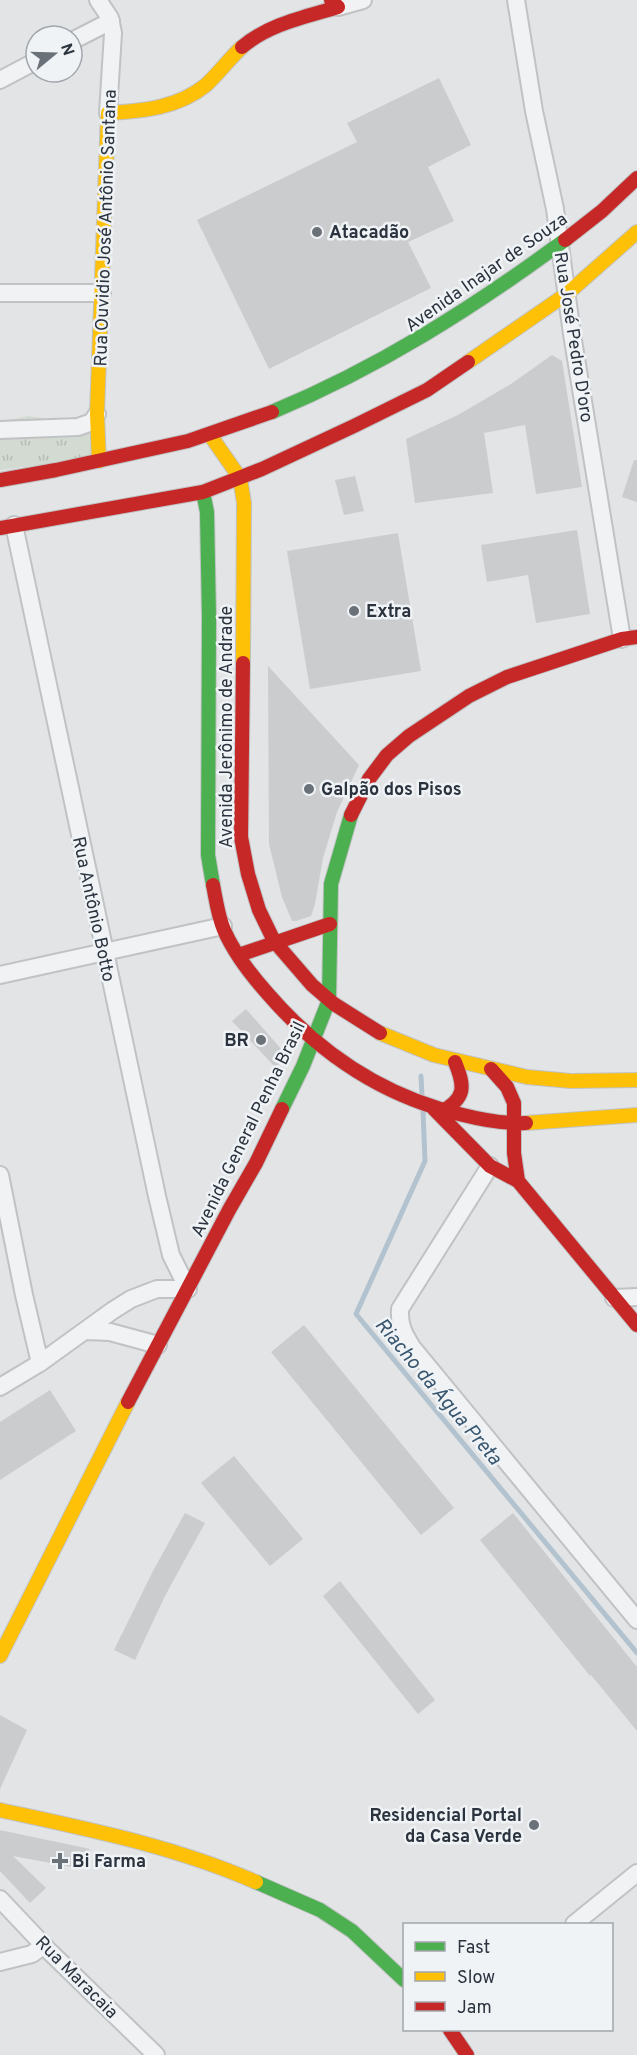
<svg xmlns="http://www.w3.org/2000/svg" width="637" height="2055" viewBox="0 0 637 2055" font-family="Overpass,sans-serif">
<defs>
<pattern id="grass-tufts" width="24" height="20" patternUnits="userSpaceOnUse" patternTransform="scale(1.5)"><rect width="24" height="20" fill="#d3dad2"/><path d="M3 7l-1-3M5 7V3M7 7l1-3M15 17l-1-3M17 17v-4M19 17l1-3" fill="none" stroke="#b5bcb5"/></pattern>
</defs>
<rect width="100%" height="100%" fill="#e2e4e6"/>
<path fill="url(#grass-tufts)" d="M28,416l41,6 20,11 6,25 -95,12v-40l4,-9z"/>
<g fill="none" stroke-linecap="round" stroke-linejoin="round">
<path stroke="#b2c3cf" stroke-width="5" d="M421,1076l1,20
M423,1111l2,50 -69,153 281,339"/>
</g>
<path fill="#caccce" d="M439,78l32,67 -43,22 26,54 -46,21 23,46 -162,81 -72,-149 160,-78 -10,-19z
M552,355l10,6 20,126 -46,7 -11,-69 -41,8 9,60 -78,10 -9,-64 52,-24 53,-31z
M634,460h3v42l-15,-5z
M355,476l9,35 -20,4 -9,-35z
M577,530l13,84 -54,9 -8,-48 -41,7 -6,-37z
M398,533l23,138 -111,18 -23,-138z
M268,666l91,99 -22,47 -14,46 -8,46 -4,12 -15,5h-4l-10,-24 -13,-53z
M246,1009l43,49 -14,9 -43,-46z
M304,1325l150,183 -33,27 -150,-183z
M50,1390l26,41 -76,49v-58z
M234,1456l69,83 -33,27 -69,-83z
M185,1513l20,10 -40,73 -30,64 -21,-10 39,-79z
M513,1513l124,154v64l-46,-56 -1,1 -110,-136z
M340,1581l95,119 -17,14 -95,-118z
M0,1715l27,15 -27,59z
M0,1830l90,19 -18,18 -59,-11 33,32 -16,15 -30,-32z"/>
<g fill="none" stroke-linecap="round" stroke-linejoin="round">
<g stroke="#c0c2c4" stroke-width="20">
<path id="street" d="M98,0l12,18 3,15 -5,80
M516,0l18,111 21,98 17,125 50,305
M338,7l25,-7
M72,41l39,-20
M0,80l36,-19
M0,293h102
M0,430l78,-3 14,-5 5,-8
M0,975l223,-49
M490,1166l-90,143c-1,16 4,25 12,38l225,273
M0,1175l24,120 16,68
M614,1298l23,-1
M86,1331l24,1 48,13
M0,1387l40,-24 72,-52 19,-12 26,-10h31l-17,-34 -14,-59 -143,-671
M0,1899l50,53 106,103
M574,1924l63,-51
M0,1962l32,-8 12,-9"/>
</g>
<g stroke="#c0c2c4" stroke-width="16">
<path id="fast" d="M272,412c106,-44 201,-104 293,-172
M203,492l4,20 2,106 -1,237 5,30
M282,1109l21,-43 26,-66 2,-116 20,-69
M256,1882l64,28 32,21 52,49"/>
</g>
<g stroke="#c0c2c4" stroke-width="16">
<path id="slow" d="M468,362l100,-69 69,-61
M210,435l30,43 4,25 -1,160
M99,461l-2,-47 11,-301c35,-2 70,-5 98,-28 13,-12 23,-26 36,-38
M380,1033l54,22 93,22 44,4 66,-1
M526,1123l111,-8
M0,1656l128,-254
M0,1810c87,19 174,36 256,72"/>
</g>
<g stroke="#c0c2c4" stroke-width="16">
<path id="jam" d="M242,47c27,-23 63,-30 96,-40l-7,-7
M565,240l37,-29 35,-33
M0,480l56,-10 132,-29 84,-29
M0,528l203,-36 59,-23 92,-43 73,-36 41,-28
M243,663l-2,174 7,37 11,36 15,31 38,44 22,19 46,29
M351,815l18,-36 18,-24 22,-19 60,-40 38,-19 115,-38 15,-2
M213,885c3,15 5,31 11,45 10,23 27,45 44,64 52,60 116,103 195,121 20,5 43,9 63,8
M239,955l91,-31
M491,1069l16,18 7,16v50l4,28
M434,1109l56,57 28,15 119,144
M441,1112c25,-14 24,-25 14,-50
M128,1402l101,-192 27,-47 26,-54
M450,2030l17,25"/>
</g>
<use href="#street" stroke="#f1f2f4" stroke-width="16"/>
<use href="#fast" stroke="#4caf50" stroke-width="14"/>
<use href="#slow" stroke="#ffc107" stroke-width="14"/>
<use href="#jam" stroke="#c62828" stroke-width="14"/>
</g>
<g fill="#6a7179" stroke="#f0f3f6" stroke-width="2">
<circle cx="317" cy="232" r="6"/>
<circle cx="354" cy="611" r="6"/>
<circle cx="309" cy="789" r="6"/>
<circle cx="261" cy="1040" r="6"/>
<circle cx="534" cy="1825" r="6"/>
<path d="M57 1852h6v6h6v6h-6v6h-6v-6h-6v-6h6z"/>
</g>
<g text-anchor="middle" stroke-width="5" stroke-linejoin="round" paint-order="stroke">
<g font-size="18" fill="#2a333e" stroke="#f0f3f6">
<text transform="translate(105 228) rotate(-88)" y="6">Rua Ouvidio José Antônio Santana</text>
<text transform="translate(486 272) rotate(-35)" y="6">Avenida Inajar de Souza</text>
<text transform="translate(574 337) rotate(81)" y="6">Rua José Pedro D'oro</text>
<text transform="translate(226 727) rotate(-90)" y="6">Avenida Jerônimo de Andrade</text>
<text transform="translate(94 909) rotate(78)" y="6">Rua Antônio Botto</text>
<text transform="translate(248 1129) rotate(-64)" y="6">Avenida General Penha Brasil</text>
<text transform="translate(77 1977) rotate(45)" y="6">Rua Maracaia</text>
</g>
<g font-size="18" font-weight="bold" fill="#2a333e" stroke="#f0f3f6" text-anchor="start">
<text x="329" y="238">Atacadão</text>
<text x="366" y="617">Extra</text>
<text x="321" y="795">Galpão dos Pisos</text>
<text x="249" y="1046" text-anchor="end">BR</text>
<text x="522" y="1821" text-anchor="end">Residencial Portal<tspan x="522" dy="21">da Casa Verde</tspan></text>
<text x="72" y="1867">Bi Farma</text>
</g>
<g font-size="20" font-style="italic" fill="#38556e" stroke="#f0f3f6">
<text transform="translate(439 1391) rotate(50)" y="7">Riacho da Água Preta</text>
</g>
</g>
<rect x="403" y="1923" width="210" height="108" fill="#f0f3f6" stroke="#a1a6ac" stroke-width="1.5"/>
<rect x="415" y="1942" width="30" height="9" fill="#4caf50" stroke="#a1a6ac" stroke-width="1.5"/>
<text x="457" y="1953" font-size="18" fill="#2a333e">Fast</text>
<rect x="415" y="1972" width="30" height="9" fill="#ffc107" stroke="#a1a6ac" stroke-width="1.5"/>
<text x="457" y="1983" font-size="18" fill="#2a333e">Slow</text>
<rect x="415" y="2002" width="30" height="9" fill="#c62828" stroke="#a1a6ac" stroke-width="1.5"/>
<text x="457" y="2013" font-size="18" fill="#2a333e">Jam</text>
<g transform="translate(54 54) rotate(71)"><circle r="28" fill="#f0f3f6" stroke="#a1a6ac" stroke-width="1.5"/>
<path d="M0-4.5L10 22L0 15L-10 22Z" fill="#6a7179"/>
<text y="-9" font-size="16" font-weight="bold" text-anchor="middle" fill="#2a333e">N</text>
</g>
</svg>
